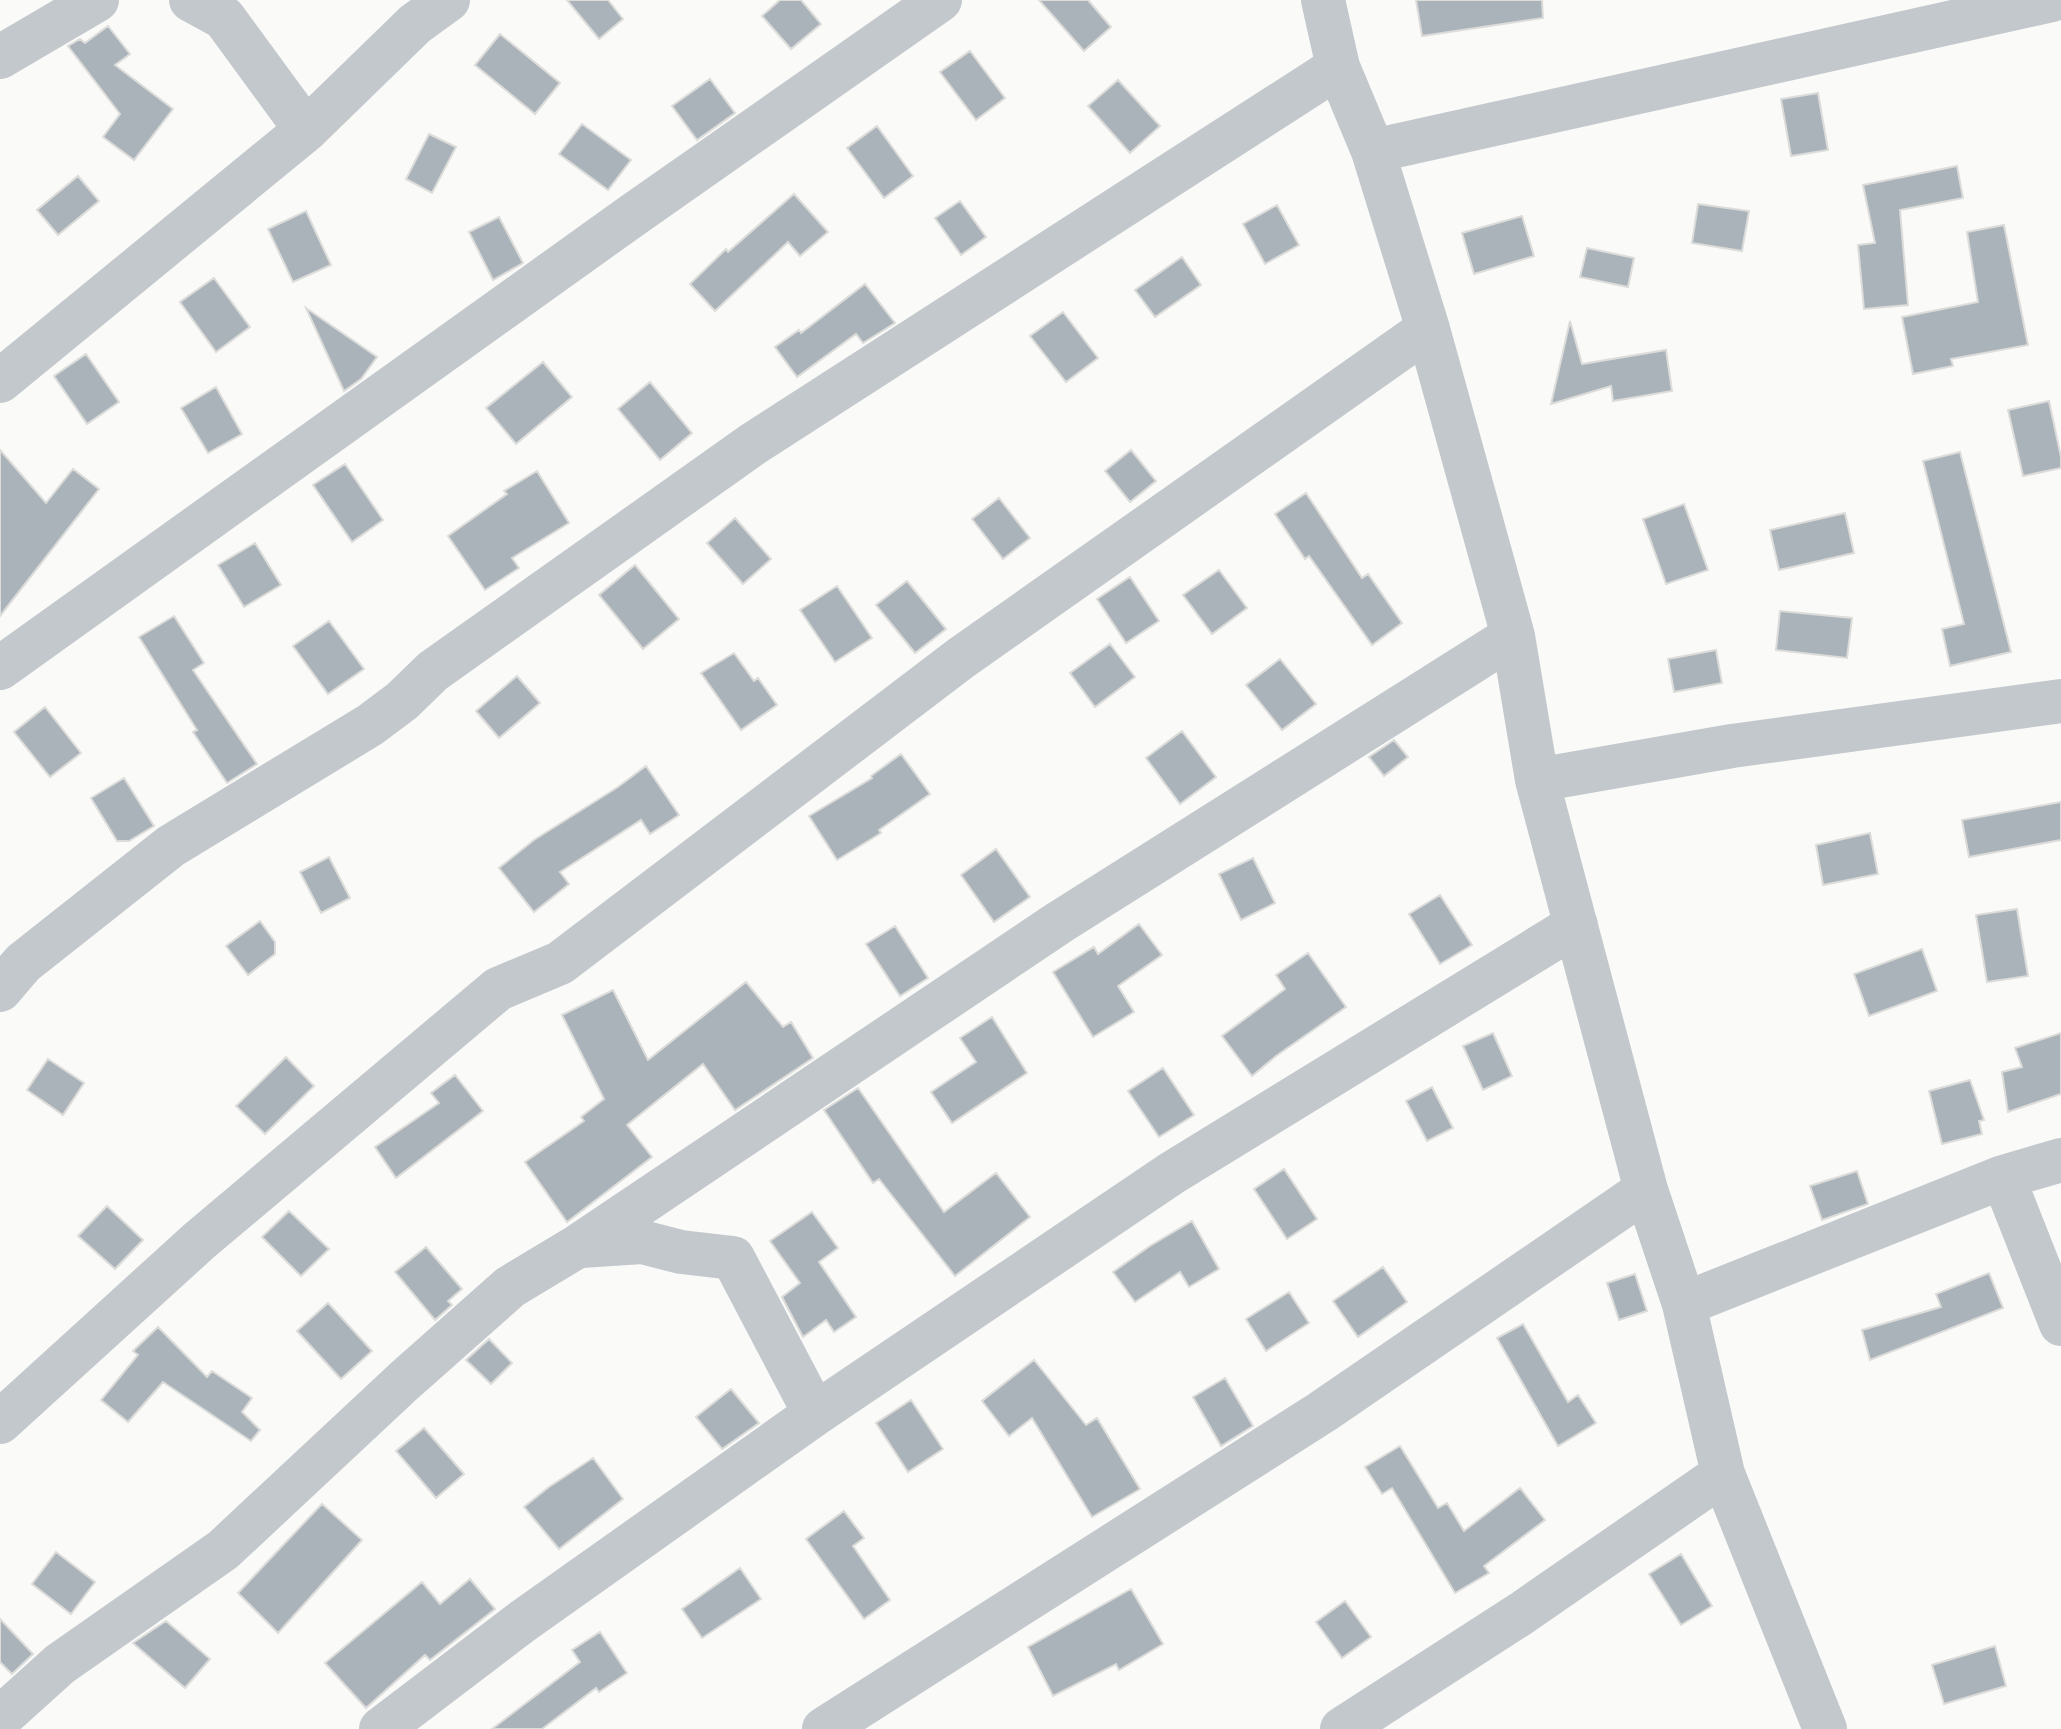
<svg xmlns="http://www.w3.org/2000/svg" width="2061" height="1729" viewBox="0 0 2061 1729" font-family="Quicksand,sans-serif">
<rect width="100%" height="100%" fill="#fafaf8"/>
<path fill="#aab3b9" stroke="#dcdcda" stroke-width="2" d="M567,0h41l15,19 -24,20z
M780,0h21l20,24 -30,25 -29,-33z
M1039,0h49l23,27 -27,24z
M1416,0h126l1,18 -121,18z
M108,26l22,28 -15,11 58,44 -39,51 -31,-23 17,-23 -52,-68 12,-7 5,4z
M500,34l60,49 -25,31 -60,-49z
M970,51l35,47 -29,22 -36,-48z
M710,79l25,34 -38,27 -25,-34z
M1118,80l42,46 -30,27 -42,-47z
M1818,93l10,57 -37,6 -10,-57z
M582,124l49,36 -23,30 -49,-36z
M877,126l36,50 -29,22 -37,-50z
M429,134l27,13 -24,46 -26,-14z
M1957,166l6,32 -63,12 8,95 -44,4 -6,-64 17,-2 -12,-58z
M78,176l21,25 -41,34 -21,-25z
M794,194l34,38 -28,24 -12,-14 -73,69 -25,-27 36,-35 2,3z
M960,201l26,36 -25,18 -26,-37z
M1698,204l51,7 -7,40 -50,-8z
M1277,205l22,40 -34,19 -22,-40z
M306,211l25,54 -38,17 -25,-53z
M1522,216l12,40 -60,18 -12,-41z
M499,217l24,46 -30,17 -24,-48z
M2004,225l24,120 -77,14 2,7 -40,8 -11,-57 76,-15 -11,-70z
M1587,248l47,10 -6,29 -48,-10z
M1182,257l19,28 -46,32 -20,-27z
M214,278l36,49 -34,25 -36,-50z
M865,284l30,39 -32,20 -7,-9 -59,43 -22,-30 24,-17 2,3z
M306,308l71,49 -16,22 -17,12z
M1063,312l35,46 -32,24 -36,-46z
M1570,321l12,43 84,-14 6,41 -59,10 -2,-15 -60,18z
M86,354l33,48 -32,22 -33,-48z
M543,362l29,35 -56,47 -30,-36z
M650,382l42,51 -32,27 -42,-51z
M216,387l26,47 -34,19 -27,-45z
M2049,401l12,56v11l-38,8 -15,-66z
M0,450l46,53 27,-34 26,20 -99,127z
M1131,450l25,31 -26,21 -25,-31z
M1960,452l51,200 -61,14 -8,-37 22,-5 -41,-163z
M345,464l38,56 -31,22 -39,-57z
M537,471l32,52 -57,35 7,10 -34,22 -37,-54 59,-42 -3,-3z
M1306,493l56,85 6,-4 34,49 -30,22 -63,-89 -4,3 -30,-45z
M999,498l31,40 -27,21 -31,-40z
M1684,504l24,66 -42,14 -23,-65z
M1845,513l9,40 -75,17 -9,-40z
M735,518l36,41 -28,25 -36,-41z
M255,543l26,42 -37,22 -26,-42z
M635,565l44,54 -36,30 -44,-54z
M1219,570l28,38 -35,26 -29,-39z
M1130,577l29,44 -33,22 -29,-44z
M907,581l39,48 -31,24 -39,-48z
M837,586l35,52 -37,24 -35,-52z
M1780,611l72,7 -5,40 -71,-8z
M174,616l30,47 -11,7 64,94 -30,19 -34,-51 4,-2 -58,-93z
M329,621l35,48 -36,25 -35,-48z
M1110,644l25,33 -40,30 -25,-34z
M1716,650l6,33 -48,9 -6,-33z
M734,653l20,28 4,-3 19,27 -36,25 -40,-57z
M1280,659l36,45 -34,26 -36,-45z
M517,676l23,27 -41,35 -23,-27z
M45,707l36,46 -31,24 -36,-45z
M1182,731l34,46 -36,27 -34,-46z
M1394,740l14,17 -24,19 -15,-19z
M901,754l29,40 -51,36 2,3 -44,27 -28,-44 63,-38 -1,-2z
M646,766l33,49 -29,19 -9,-14 -81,52 9,12 -35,28 -35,-44 35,-28 84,-53z
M124,778l30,48 -25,15h-12l-26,-43z
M2061,802v38l-92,17 -7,-37z
M1870,833l8,41 -55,11 -7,-40z
M996,849l34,48 -36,25 -33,-47z
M329,857l21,41 -29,15 -21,-41z
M1253,858l22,45 -34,17 -22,-46z
M1440,895l32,50 -32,19 -31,-50z
M2017,909l11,67 -41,6 -11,-67z
M260,921l15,21v12l-27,21 -22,-29z
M1139,924l23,31 -44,31 16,26 -41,25 -40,-65 41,-25 4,7z
M895,926l33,52 -28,18 -34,-52z
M1922,949l15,42 -68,25 -15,-42z
M1308,953l38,54 -70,49 -24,20 -30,-40 63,-47 -9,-14z
M746,982l37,45 8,-5 22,36 -78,52 -32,-46 -76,61 25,32 -85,65 -42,-60 59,-41 -3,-4 23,-18 -42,-84 51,-25 35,70z
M992,1017l35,56 -75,50 -21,-31 45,-30 -16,-24z
M1493,1033l19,43 -29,14 -20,-44z
M2061,1033v61l-53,18 -6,-40 20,-5 -7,-19z
M286,1057l28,29 -49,48 -29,-28z
M48,1059l36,24 -21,32 -36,-25z
M1163,1068l31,47 -35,22 -31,-46z
M455,1075l28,36 -87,67 -21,-31 64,-44 -8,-10z
M1970,1080l14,40 -5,1 3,13 -40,10 -13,-53z
M1432,1087l21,41 -26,13 -21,-40z
M858,1088l86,124 52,-39 34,44 -75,59 -76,-97 -6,4 -49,-73z
M1284,1169l33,50 -30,20 -33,-50z
M1857,1171l11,33 -46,16 -12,-34z
M107,1206l36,34 -28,29 -37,-33z
M289,1211l40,38 -28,27 -39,-39z
M812,1212l26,36 -19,14 37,55 -22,15 -8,-12 -23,17 -21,-40 18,-14 -30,-42z
M1192,1221l27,48 -30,18 -9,-15 -45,30 -22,-30 37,-26z
M426,1247l36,42 -14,12 4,4 -17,15 -40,-48z
M1383,1267l24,35 -49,35 -25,-36z
M1989,1273l14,35 -133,52 -8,-30 79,-23 -5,-13z
M1635,1274l12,37 -28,9 -12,-37z
M1289,1292l20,31 -43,28 -20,-32z
M328,1303l44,48 -31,28 -44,-48z
M1523,1324l45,78 10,-7 18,28 -38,23 -61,-108z
M158,1327l49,50 5,-6 40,27 -10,14 18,18 -9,11 -88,-59 -35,40 -27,-22 37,-45 -5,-4z
M489,1339l23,24 -21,21 -25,-24z
M1034,1360l52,65 11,-7 43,71 -48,28 -60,-99 -23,18 -27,-35z
M1225,1378l28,48 -32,20 -28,-49z
M731,1389l28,34 -37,26 -26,-32z
M911,1400l32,49 -35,23 -32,-49z
M424,1428l40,46 -28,24 -40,-47z
M1400,1446l38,62 9,-5 17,28 56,-43 25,32 -61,46 5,7 -34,20 -63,-105 -10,6 -17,-27z
M593,1458l30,41 -64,50 -35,-42 25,-20z
M322,1504l40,36 -84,93 -40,-40z
M844,1511l20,27 -11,8 37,54 -26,19 -58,-80z
M56,1552l39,30 -24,32 -39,-30z
M1681,1554l31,52 -31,19 -32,-51z
M740,1568l21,31 -59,39 -20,-29z
M470,1579l25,30 -65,51 -5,-5 -59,53 -41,-45 97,-81 18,22z
M1131,1589l32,55 -44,26 -3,-6 -63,32 -25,-49z
M1345,1601l26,36 -29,21 -26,-36z
M0,1619l33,35 -21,20 -12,-12z
M166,1621l44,38 -25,29 -52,-45z
M600,1632l27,41 -28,19 -3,-4 -54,41h-50l88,-67 -8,-12z
M1995,1646l11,40 -62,18 -12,-39z"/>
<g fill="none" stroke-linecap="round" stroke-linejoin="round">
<path stroke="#c3c8cc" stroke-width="44" d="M191,0l33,18 82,112
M1323,0l15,67 35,84 55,178 85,307 24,144 109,410 38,114 39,170 102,255
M0,57l97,-57
M1373,151l679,-151
M0,381l306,-251 109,-106 33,-24
M0,668l633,-453 307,-215
M1537,780l195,-34 329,-45
M0,990l23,-27 148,-117 199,-121 32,-24 31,-30 320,-227 585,-377
M2003,1177l58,147
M581,1246l61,-4 39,10 52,6 82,156
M1684,1304l319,-127 58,-17
M0,1422l199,-181 299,-252 62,-26 401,-305 467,-329
M0,1718l60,-54 163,-114 181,-169 106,-94 68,-41 482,-324 453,-286
M381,1729l142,-108 292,-207 357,-241 404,-248
M824,1729l498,-317 324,-222
M1342,1729l180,-116 201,-139"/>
</g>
</svg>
